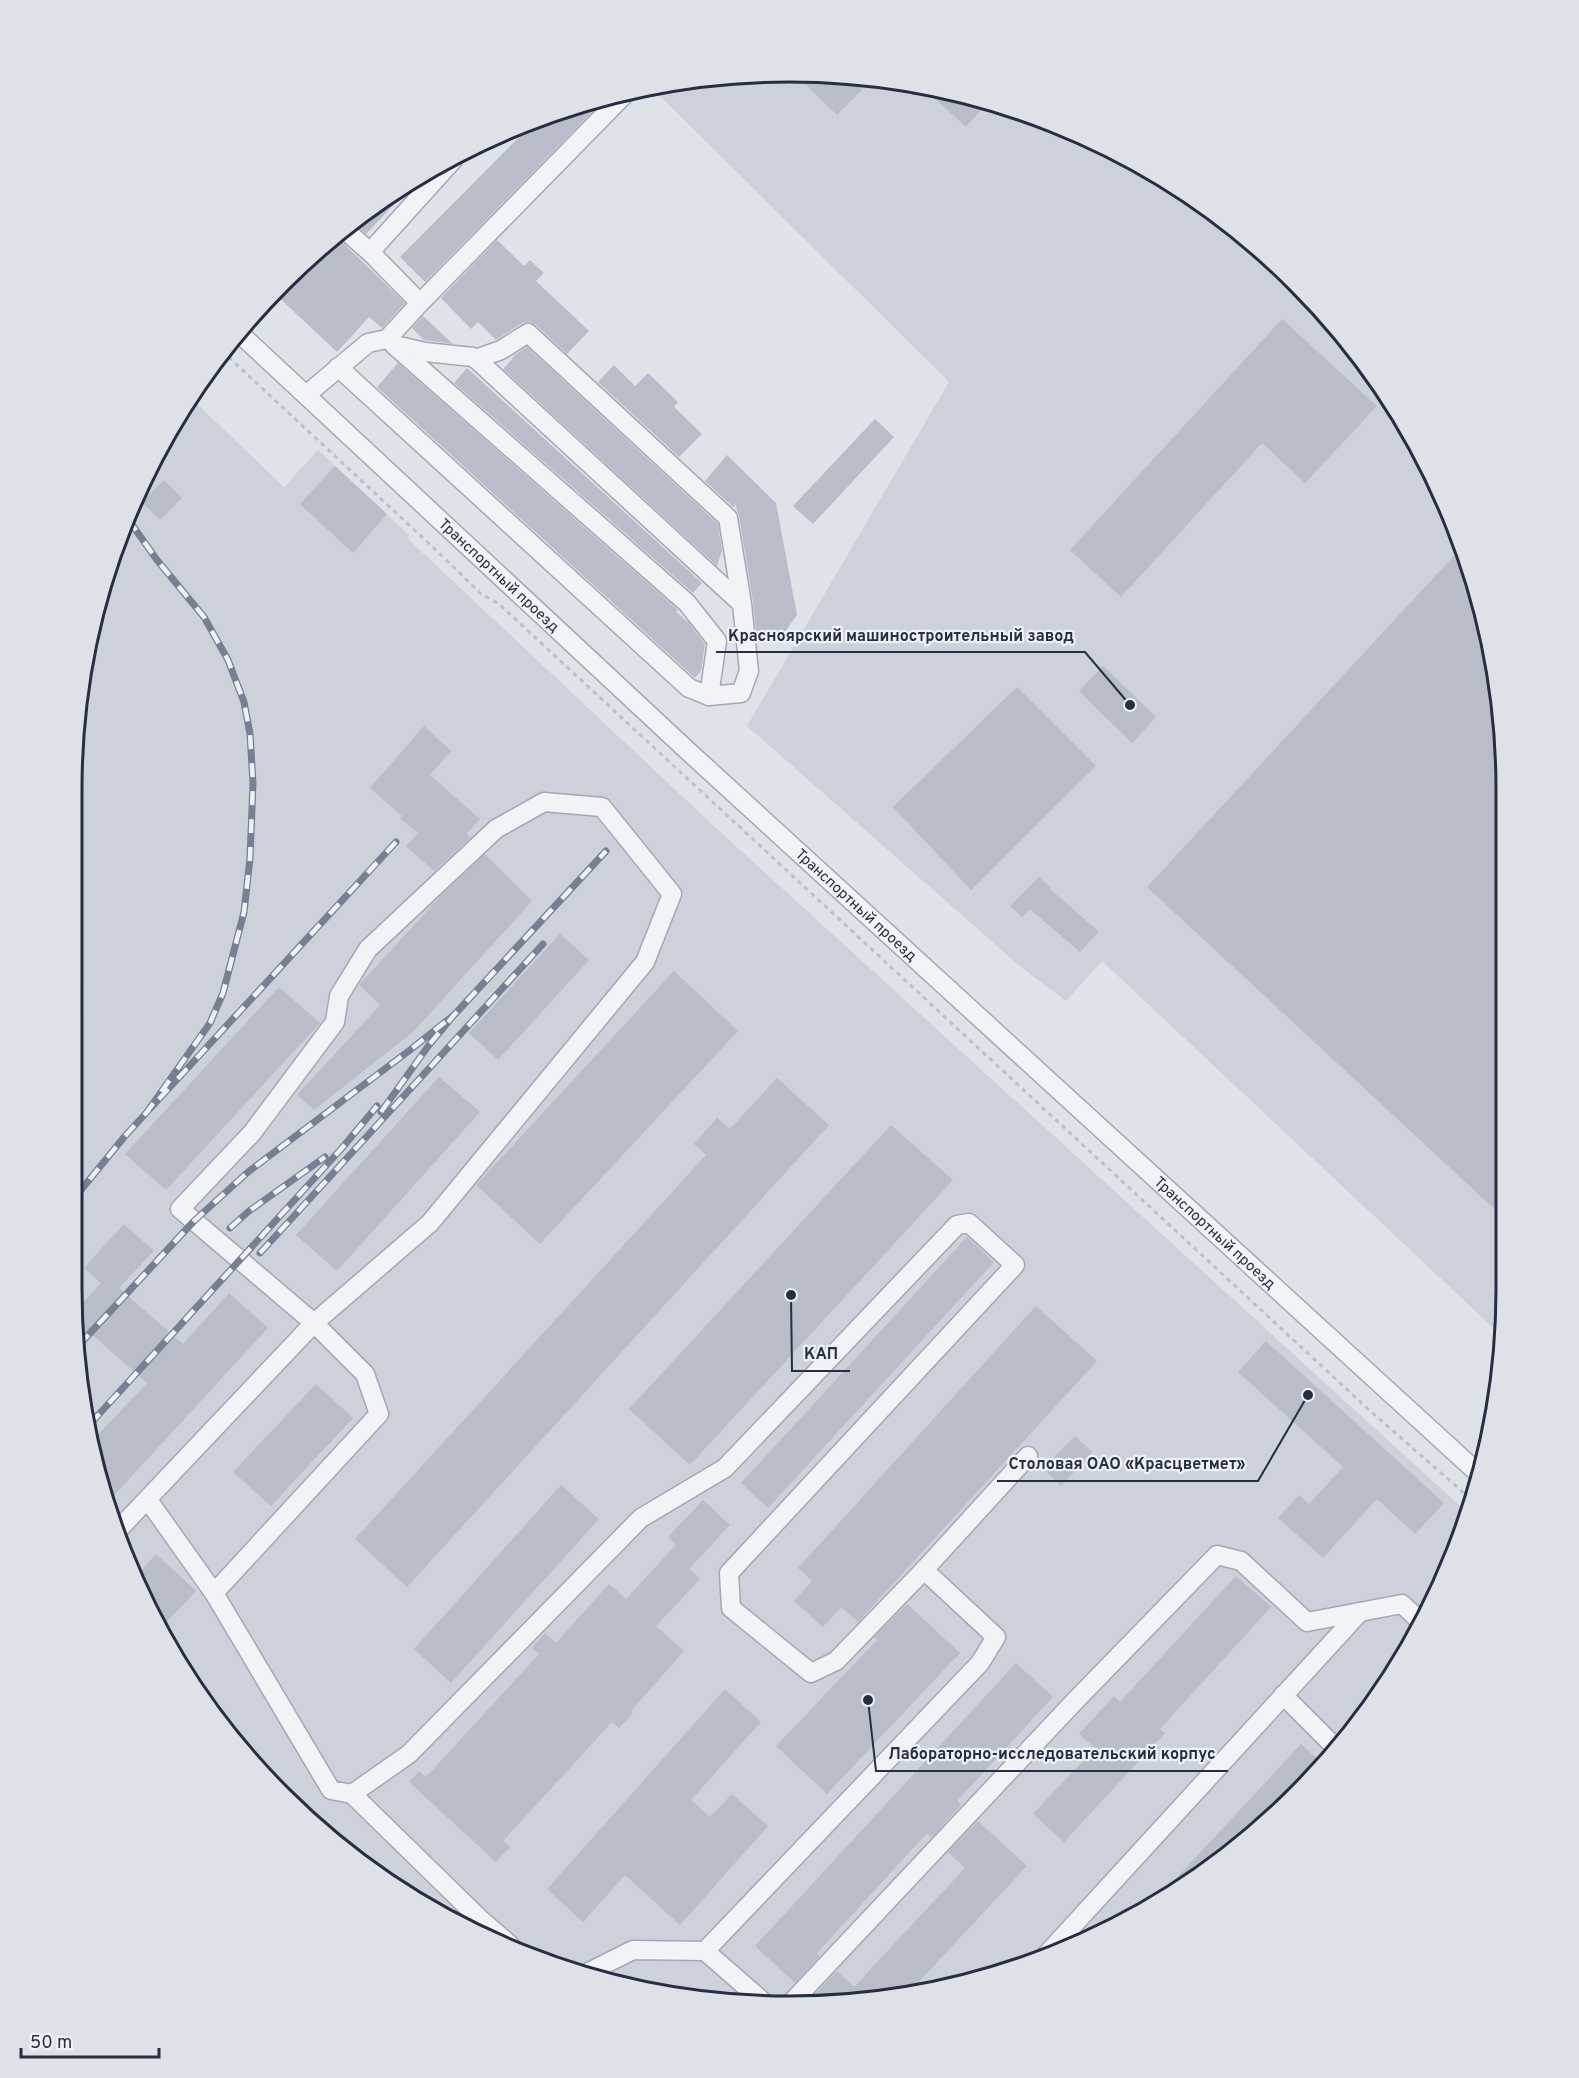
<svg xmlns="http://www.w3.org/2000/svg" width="1579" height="2078" viewBox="0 0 1579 2078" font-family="Overpass,sans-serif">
<rect width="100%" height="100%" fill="#dee2e9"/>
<path fill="#ccd1db" d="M789,72l140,14 135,40 124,67 109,89 89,109 83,168 32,137v639l-399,-374 -36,40 -44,-33 -275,-242 202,-344 -299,-296z
M192,399l92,88 34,-37 91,85 -1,4 308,289 754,687 -84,172 -89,109 -109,89 -168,83 -184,36 -187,-12 -177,-60 -156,-104 -96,-102 -52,-78 -71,-173 -25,-187 2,-545 23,-140 49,-131z"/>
<path fill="#b8bdc9" d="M794,73l55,5 13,12 -25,25z
M920,85l9,1 58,17 -21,24z
M604,100l-179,182 -25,-25 135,-136z
M397,190l5,6 -36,38 -12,-11z
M337,237l68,66 -23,25 -13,-11 -32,35 -64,-60 9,-10z
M497,240l27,26 6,-6 14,13 -8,8 53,50 -22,23 -31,-29 -6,-3 -8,1 -26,17 -18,-18 -7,7 -30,-31z
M423,316l30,28 -29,-4 -12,-12z
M1282,319l95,87 -72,77 -43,-40 -141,154 -51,-47z
M527,347l191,177 4,27 -5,15 -214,-197 11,-12 -1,-1z
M398,363l280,247 -2,2 12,10 17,22 -4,27 -6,7 -318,-291z
M614,365l21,21 13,-13 30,29 -4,5 28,27 -23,23 -81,-75z
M467,368l235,215 -9,10 -239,-210z
M875,419l19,18 -81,87 -20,-18z
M727,455l49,48 21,112 -15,21 -25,5 -4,-39 -14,-86 -4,-12 -1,4 -29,-27z
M335,466l52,48 -34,39 -53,-49z
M164,480l18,18 -22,22 -18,-18z
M1463,546l6,13 32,137v519l-354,-328z
M1103,666l53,51 -24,26 -53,-52z
M1017,687l79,79 -125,124 -78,-83z
M424,726l27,25 -21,24 50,44 -14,15 4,4 -36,33 -28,-25 12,-13 -18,-15 2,-2 -32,-28z
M485,854l47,47 -119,131 -99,78 -17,-15 83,-90 -21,-20 1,-1 79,-86z
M1039,877l12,11 -1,1 49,43 -19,20 -50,-43 -8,8 -12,-11z
M560,934l29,26 -91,100 -29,-27z
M674,971l64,60 -198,213 -64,-59z
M279,987l41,36 -154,167 -41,-36z
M439,1077l41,35 -143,159 -41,-36z
M777,1078l52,47 -422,462 -52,-48 351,-384 -12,-11 23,-26 13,11z
M891,1125l62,55 -263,285 -61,-56z
M124,1224l30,27 -35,37 64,56 46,-51 39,35 -160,174 -11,-27 -5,-34 55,-58 -59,-52 -9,10 -4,-30 26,-28 -17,-15z
M967,1237l27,25 -226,246 -27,-25z
M1036,1306l61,55 -239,261 -17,-15 -18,20 -29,-26 18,-20 -14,-13z
M1266,1341l178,162 -29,31 -38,-35 -54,59 -45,-40 21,-23 10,9 34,-37 -105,-95z
M316,1384l37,34 -82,88 -38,-34z
M1075,1436l17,16 -31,34 -18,-17z
M561,1485l38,34 -148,164 -37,-34z
M703,1500l27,25 -41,44 11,10 -44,47 28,25 -53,60 2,2 -14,15 -7,-6 -109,119 7,6 -14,15 -87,-80 10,-11 7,6 113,-123 -7,-6 13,-15 11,10 53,-59 17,15 50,-54 -8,-8z
M156,1554l40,37 -36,38 -22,-55z
M1236,1576l35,31 -111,122 5,4 -101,109 -31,-28 62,-66 -16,-14 35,-38 6,6z
M907,1604l53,49 -133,141 -51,-48 101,-106 -3,-3z
M1016,1663l37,34 -96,104 4,4 -29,32 -5,-4 -110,120 3,3 -25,27 -40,-37z
M725,1689l36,33 -70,78 19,17 22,-23 36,32 -88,99 -55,-50 -42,47 -36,-33z
M1301,1744l22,20 -26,32 -109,89 -26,13 -2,-2z
M978,1821l49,45 -115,123 -76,15 -19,-1 -6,-5 26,-27 17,16 111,-119 -17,-16z"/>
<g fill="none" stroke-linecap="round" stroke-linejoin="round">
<g stroke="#a3a8b3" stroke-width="21">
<g id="minor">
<path d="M345,230l25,22"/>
<path d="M420,303l206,-210"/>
<path id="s1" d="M238,332l451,420 790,722"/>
<path d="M394,345l293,258 30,38 -8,55"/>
<path d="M399,346l26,6 48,5 3,2"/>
<path d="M338,367l351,321 20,8 32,-3 8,-22 -7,-67 -14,-86 -200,-185 -27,17 -25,9 266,245"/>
<path d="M306,395l62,-52 19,-4 33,-36 -50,-51 83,-92"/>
<path d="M148,1500l66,93 117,197 21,4 57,-40 232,-236 84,-50 232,-243 12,-2 46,42 -286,308 2,35 80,65 25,-12 88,-91 104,-114"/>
<path d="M119,1529l195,-206 116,-100 215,-261 27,-68 -70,-87 -58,-5 -48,27 -128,120 -29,47 -4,26 -83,111 -72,76 134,114 51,51 14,40 -165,179"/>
<path d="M1283,1695l53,53"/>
<path d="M352,1794l128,125 30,26"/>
<path d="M705,1951l55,48"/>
<path d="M1046,1955l314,-343"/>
<path d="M589,1972l44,-22 72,1 275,-288 16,-26 -72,-67"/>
<path d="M792,2002l283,-301 142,-146 24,6 66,61 95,-18 17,16"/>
</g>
</g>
<path stroke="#bcc0c8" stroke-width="3" stroke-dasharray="4.5 4.5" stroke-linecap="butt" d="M222,351l214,199 45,44 18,10 869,805 105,92"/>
<use href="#minor" stroke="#f1f3f7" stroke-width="18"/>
<g stroke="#778093" stroke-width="7">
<path id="rail" d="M128,519l29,41 47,57 24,43 16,42 6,32 3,49 -3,75 -6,54 -21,81 -13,30 -63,89 249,-270
M381,1112l48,-67 25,-30 152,-164
M72,1201l53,-65 22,-24
M230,1228l19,-17 76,-54
M260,1253l283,-309
M73,1298l6,-7
M79,1345l115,-124 54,-49 162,-122 44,-35
M90,1424l252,-276 35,-42"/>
</g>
<use href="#rail" stroke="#eef1f6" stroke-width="4.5" stroke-dasharray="14" stroke-linecap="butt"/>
</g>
<g text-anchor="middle" stroke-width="4.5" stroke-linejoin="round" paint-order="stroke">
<g font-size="15" fill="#262e41" stroke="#eef1f6">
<text dy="5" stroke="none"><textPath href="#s1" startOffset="357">Транспортный проезд</textPath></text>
<text dy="5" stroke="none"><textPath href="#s1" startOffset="843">Транспортный проезд</textPath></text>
<text dy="5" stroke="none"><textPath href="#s1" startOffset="1329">Транспортный проезд</textPath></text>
</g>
</g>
<path d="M0 0H1579V2078H0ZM789 82H789A707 707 0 0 1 1496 789V1289A707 707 0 0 1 789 1996H789A707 707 0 0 1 82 1289V789A707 707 0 0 1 789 82Z" fill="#dee1e8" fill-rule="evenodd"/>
<path fill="none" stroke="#262e41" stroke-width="3" d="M789 82H789A707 707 0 0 1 1496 789V1289A707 707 0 0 1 789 1996H789A707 707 0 0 1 82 1289V789A707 707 0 0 1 789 82Z"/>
<path fill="none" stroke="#262e41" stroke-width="2" d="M1130 705L1085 652H716M791 1295L792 1371H850M1308 1395L1258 1481H997M868 1700L876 1771H1228"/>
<g fill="#262e41" stroke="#eef1f6" stroke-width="2">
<circle cx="1130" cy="705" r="6"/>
<circle cx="791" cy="1295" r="6"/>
<circle cx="1308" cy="1395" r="6"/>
<circle cx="868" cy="1700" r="6"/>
</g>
<g font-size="16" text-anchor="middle" font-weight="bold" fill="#262e41" stroke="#eef1f6" stroke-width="4.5" stroke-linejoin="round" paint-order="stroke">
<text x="901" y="641">Красноярский машиностроительный завод</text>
<text x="821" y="1359">КАП</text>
<text x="1127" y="1469">Столовая ОАО «Красцветмет»</text>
<text x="1052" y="1759">Лабораторно-исследовательский корпус</text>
</g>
<path d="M21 2048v9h138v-9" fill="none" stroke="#262e41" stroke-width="3"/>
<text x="30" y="2048" font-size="18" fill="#262e41" stroke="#eef1f6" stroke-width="4.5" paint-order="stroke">50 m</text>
</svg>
